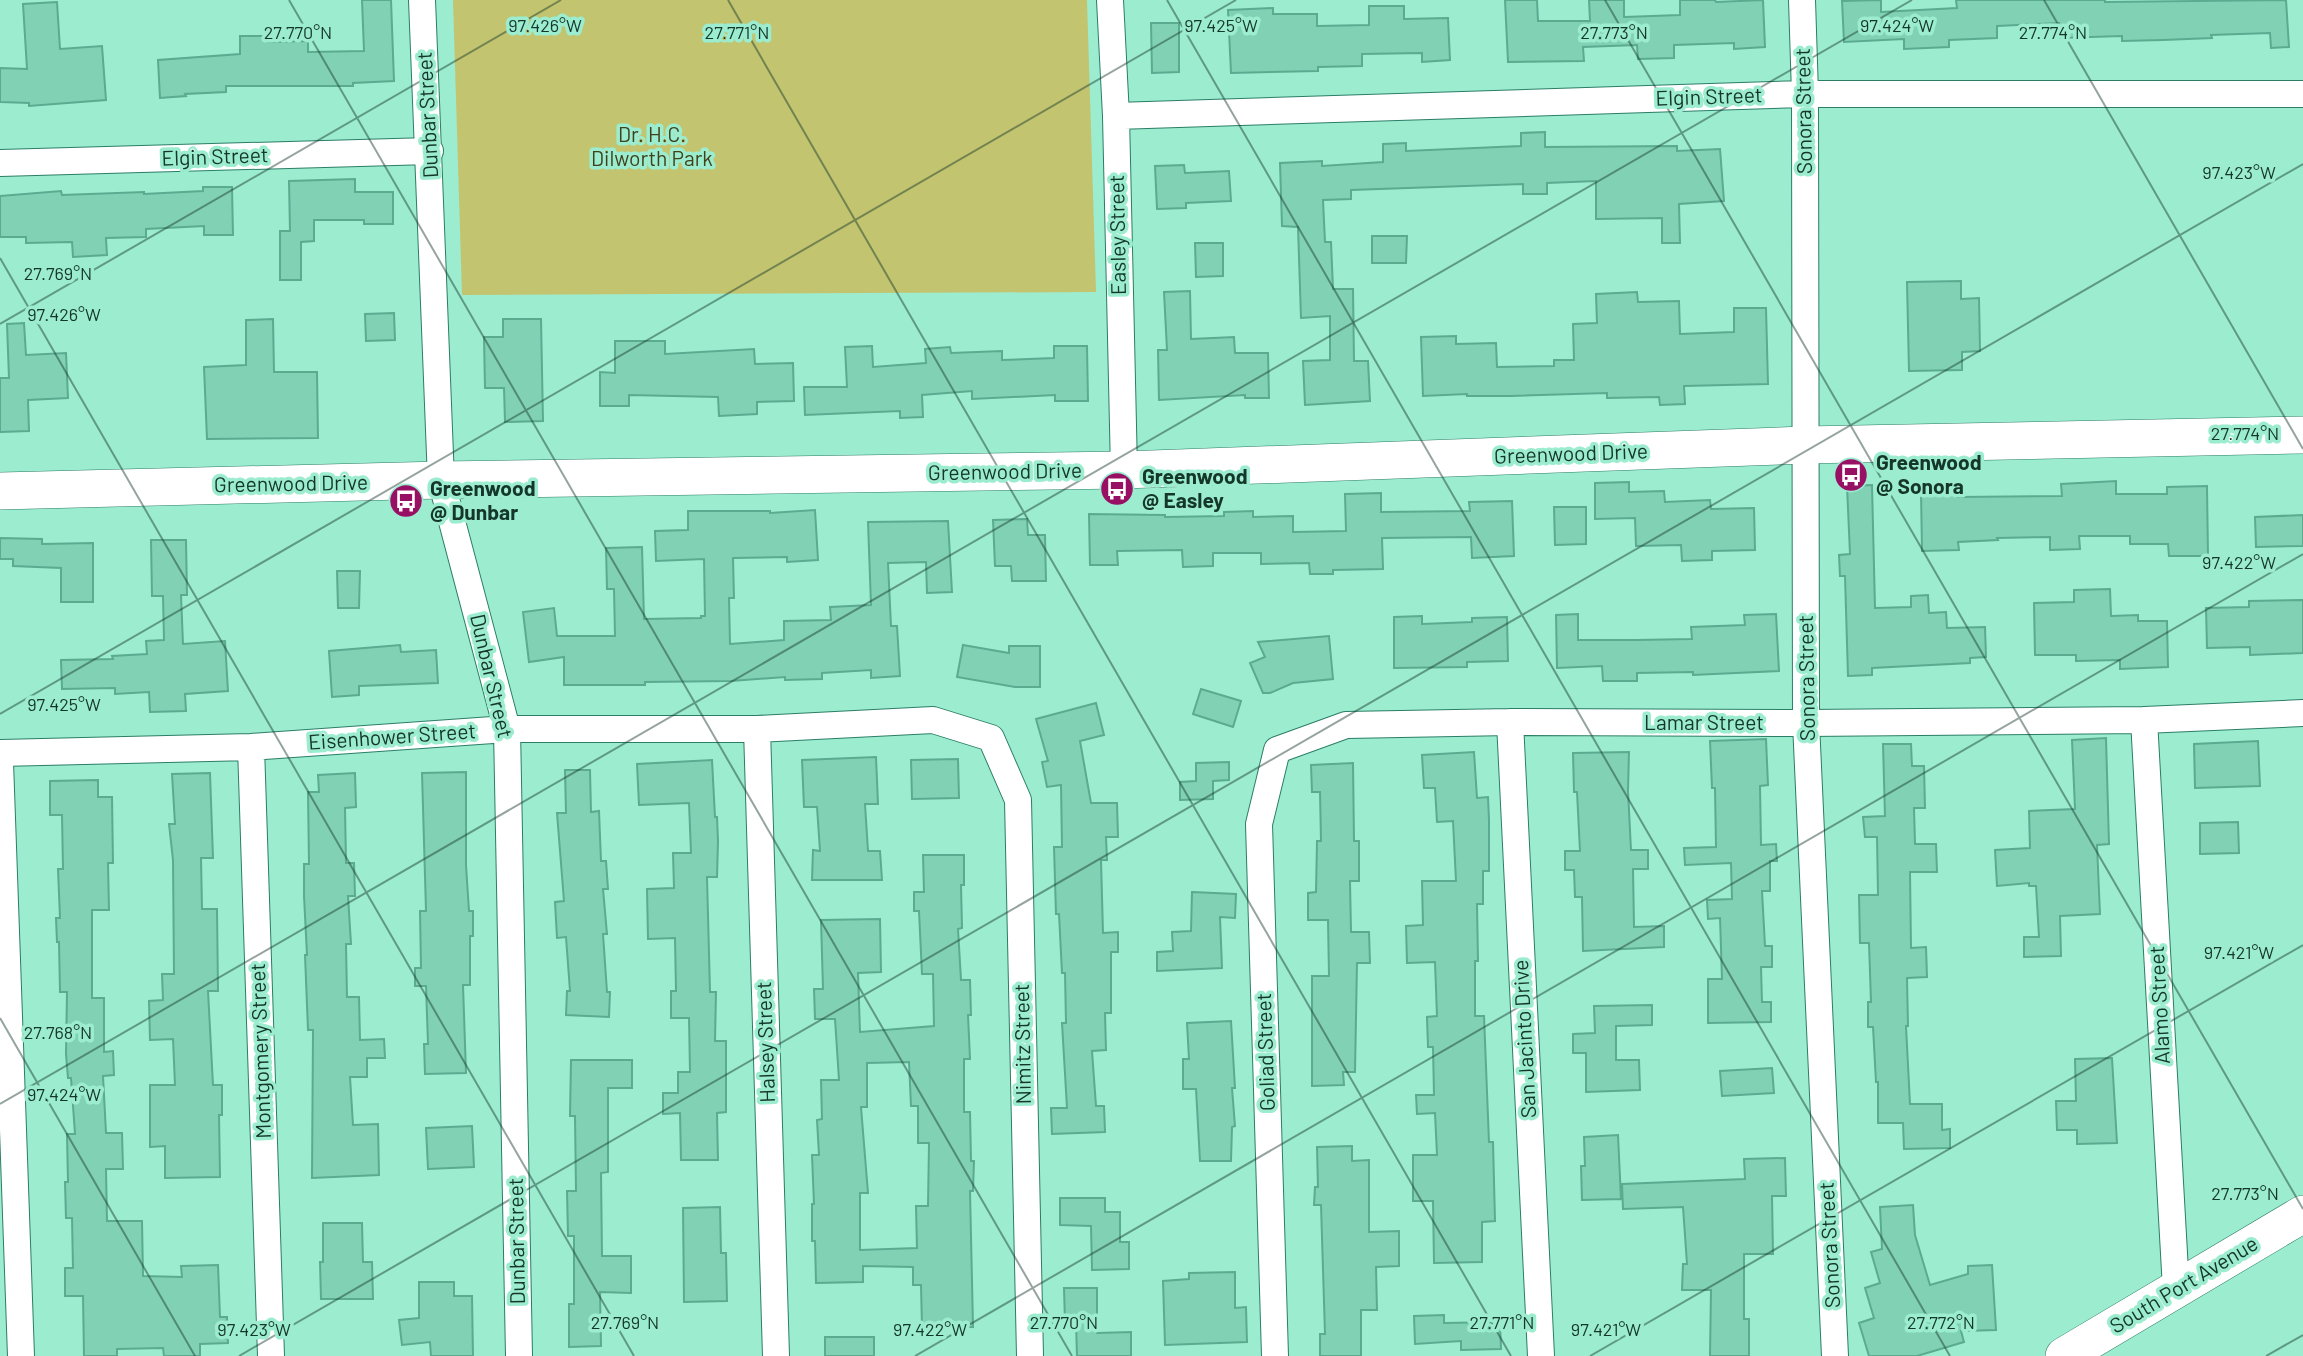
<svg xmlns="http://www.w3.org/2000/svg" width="2303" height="1356" viewBox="0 0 2303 1356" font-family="Barlow,sans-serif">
<rect width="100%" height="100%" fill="#9cecd0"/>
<path fill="#c2c46f" d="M453,0h634l9,292 -634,3z"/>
<path fill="#81d1b5" stroke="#5bab91" stroke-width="2" fill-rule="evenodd" d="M362,0h29l3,81 -41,2v3h-127v6l-41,2 1,2 -26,2 -2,-38 82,-6v-18h28v6l40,-1v11l56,-1z
M1505,0h32l1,21h52l-1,-21h35v17l56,-2v-15h35l1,2 47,-2 2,47 -31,2v-6l-60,2v13l-36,1 -1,-14 -54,2 1,14 -76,1z
M1881,0v12l76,-4 -1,-8h149v2l181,-2 3,47 -18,1 -1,-15 -59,2 1,3 -49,2 -41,1v-5l-62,2 -1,-15 -62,3v12l-48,2v7l-45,2v-10l-60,3 -2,-41z
M57,2l3,47 42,-3 4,54 -77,6v-3l-29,-1v-34l27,1 -4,-65z
M1369,6h35v13l44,-1 2,42 -28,2v-9l-60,1v12l-44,1v4l-87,2 -3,-63 45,-2v6h44v12l52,-1z
M1151,23h28v49l-27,1z
M1545,132v15l132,-1v5l43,-2 4,52 -45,3 1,39h-18v-25l-66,1v-38l-49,2v11h-24v-10l-172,6v9l-28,1 2,42h6l2,47h20l1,72h14l2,40 -65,4 -2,-44 27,-1v-44l-29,2 -3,-91 -16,-1 -2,-63 42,-2v5l61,-4v-18l23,-1v8l115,-5v-13z
M1184,165l1,8 44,-2 2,30 -45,2v5l-29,1 -2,-43z
M355,179v13h38v32h-29v-4h-50v21l-13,1v38h-21v-49h10l-1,-50z
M203,187h29l1,48h-29v-9l-58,3v8l-40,1 1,17 -34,2 -1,-15 -46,1v-6h-26v-41l61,-5 1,4 82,-3v2l59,-3z
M1372,236h35l-1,27h-34z
M1195,243h28v33l-27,1z
M1961,281v18l18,-1 1,53 -18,1v18l-53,1 -2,-89z
M1190,291l1,48 43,-2 1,16h33l1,45h-24v-3l-86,5 -1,-50h9l-3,-58z
M1637,292l1,10 41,-1 1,33 54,-2v-24h32l2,76 -84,2 1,18 -25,1 -1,-8 -52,1v-5l-96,3h-44v-2l-44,2 -2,-59 35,-1v8l40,-1 1,24 57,-1v-6h20l-1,-36 24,-1 -1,-29z
M394,313l1,27 -29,1 -1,-27z
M273,319l1,53h43l1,66 -111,1 -3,-72 42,-2v-45z
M503,319h38l2,102 -38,1 -1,-34h-19l-1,-51h19z
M24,323l2,32 40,-2 2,45 -40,2 1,31 -29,1v-54h9l-2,-54z
M615,341h50v13l89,-5 1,15 38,-1 1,38 -37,1v12l-38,2 -1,-19 -89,-2v11h-29v-34l15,1z
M872,346l1,21 53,-4 -1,-14 25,-2 1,6 51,-2v9l52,-2v-12h33l1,55h-33v-6l-83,4v-8l-50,4 1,22 -23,1v-7l-95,4 -1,-28h43l-2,-40z
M2116,481v13h51v-7l40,-1 1,70h-39l-1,-12h-38v-8h-51l1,13 -30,1v-13l-53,1 1,2 -40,2 1,8 -37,1 -1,-60 36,-1v7l105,-1 -1,-12z
M1629,482v10l35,-1 1,11 45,-2 1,9 43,-1 1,42 -43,1v9l-30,1 -1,-16 -45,1 -1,-28 -40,1v-36z
M1872,485l3,123 36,-1v-11l17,-1 1,18 17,-1 1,16 38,-1 1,30 -16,1v5l-98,5v7l-24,1 -3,-100h-5l-1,-21 11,-1 -3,-68z
M1381,493v19l89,-1 -1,-9 43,-1 2,55 -42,2 -1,-21 -89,1 1,31 -50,1v4h-23l-1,-11 -48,1v-11h-48v13l-30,1 -1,-17 -65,1 1,14h-28l-1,-51 76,1v2l59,-1v-4l29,-1v6l40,-1v16l53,-1 -1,-37z
M1554,507h32v37l-31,1z
M815,510l3,50 -31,2v-5l-54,1 1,40h-5l1,46 54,-4v-19l47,-1 -1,-13 41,-2 -3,-83 80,-1 4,71 -25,1 -1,-31 -38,1 3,63h6l3,50 -29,2v-8l-49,3v6l-37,1v-3l-54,4 -86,1v3h-81v-28l-35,5 -6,-50 31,-4 3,28h58l-1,-47h-7l-1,-41 36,-1 2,72 57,-1v-2h4l-1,-57 -48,2 -1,-30 33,-1v-19h82v2z
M2303,515v31l-47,1 -1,-30z
M1027,519l1,16h17l1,46h-34l-1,-15h-16l-2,-46z
M0,538l42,1v5l51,-1v59h-32v-34l-48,-2v-7h-13z
M151,540h35l1,55h-6l2,49 42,-3 3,50 -43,3 1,17 -36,1 -1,-20 -34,2v-6l-53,1 -1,-29 52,-1 -1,-3 35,-2 -1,-13 18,-1 -1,-44h-11z
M337,571h23l-1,37h-21z
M2110,589l1,27 27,-1v6h29l1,46 -48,2v-9l-44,1v-6h-41l-1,-52 40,-1v-12z
M2303,600v53l-53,2v-8l-43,1 -1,-40 43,-1v-6z
M1578,614v26h58l56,-1 -1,-12 54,-2 -1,-10 32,-1 3,57 -86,4v-3l-56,1v8h-34l-1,-15 -45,2 -1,-53z
M1422,616v8l50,-2v-4l35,-1 1,44 -41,1v5l-73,1v-51z
M1329,636l4,43 -40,4 -23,10h-7l-13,-30 15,-6 -7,-15z
M400,645l1,7 35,-2 2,33 -79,3v9l-27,2 -3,-46z
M963,645l46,8v-7h31v41h-25l-58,-10z
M1201,689l40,12 -8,26 -40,-13z
M1096,703l8,32 -24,6 11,62h26l1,34h-12l1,23h-6l2,73 15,-1v20h-7v61h-6l1,37 -14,1 4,55h8l1,26 -53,2 -1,-26h16l-5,-85h4l-1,-50h-3l-3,-59h-3l-2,-67h8l-1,-62 -14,2 -5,-25 6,-1 -12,-42z
M2106,738l3,106 -12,1 3,69 -40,2 1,40 -37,1v-20h15l-3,-51h-7v-3l-32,3 -2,-36 35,-2 -1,-37 46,-2 -3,-69z
M1766,739l2,46 -8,1 1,59 15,-1 1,17h-7v30h-8l3,55h7v21h-11l1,35h9v20l-63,1v-44h14l-2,-61 -12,1 -1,-19 25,-1 -1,-36 -46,2 -1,-17 32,-1 -1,-59h-3l-2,-47z
M2258,741l2,45 -65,2 -1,-44z
M1883,744h28l1,22h12l1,42h-11l1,36h21l1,28h-27l1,76 15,-1 1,30 -20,1 1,48h-2l4,78h32v26l8,-1v19l-46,1 -1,-26h-25v-41h-2l-3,-55h-5v-25h3l-2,-59h-9l-1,-48h19l-1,-58h-12l-2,-20 22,-1z
M1474,752l3,46 11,-1 1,23v51h-6v33h-6l1,57h-3v55h9l5,126h4l2,79 -13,1v40l-48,1 -1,-62h-20v-46h24l-2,-42 -18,1 -1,-19h18l-1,-48h-5l-1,-30 10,-1 -2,-54 -28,1 -1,-37 17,-1 -1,-44h34l-3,-60 -16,1 -2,-34h-11l-2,-33z
M1629,752l-1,39 3,59h17v19h-15l1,58 30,-1v21l-81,4 -1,-54h-7l-1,-27h-9v-19h15l-3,-59h-3l-1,-39z
M876,757l2,47h-13l3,47h12l2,29h-70l1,-30 7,1 -3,-44h-13l-2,-47z
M958,759l1,39 -47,1 -1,-39z
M712,760l3,57h2l1,24 -1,36h-10l3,115h6l-1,49h11v71l-9,1 1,47h-37l-1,-47 -17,1v-21h15v-21h12l-1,-54h-18v-27h5l-1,-53 -27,1 -1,-50 27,-1 -1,-35h18l-2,-50 -50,2 -2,-41z
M1229,762v18l-16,1v18l-33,1v-18l16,-1v-18z
M1353,763l1,78h5v40h-9l1,51h18l1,31h-13l-2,109h-12l1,13 -32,1v-110h17l-1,-56h-20v-27l8,-1 1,-51h4l-1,-49h-8l-1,-27z
M565,770h25l1,42 8,-1 2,50h5l2,28h-5l4,45h-4l4,58h3l-1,25 -43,-2 1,-24h3l-4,-54 -9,1 -2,-36 9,-1 -7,-88h9z
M466,772v93l3,46h4v25h-3v49h-7l3,88 -41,1 -1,-30h4l-2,-58h-11v-18h6l-1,-57h6l-4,-138z
M210,773l3,85h-12l1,51h15l1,82h-10l5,94h9v30h-3l1,62 -55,1v-32l-15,1v-62h25l-2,-46 -23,1 -1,-39 14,-1 -1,-26h12l-1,-114 -4,-36h6l-3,-50z
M355,773l1,34 -11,1 1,55h8l1,33h-7l3,48h-5l1,53h12l1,43 24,-1 1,19h-18v19h-17l3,48 25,-1 1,51 -67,3 1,-148h-5l-3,-75h2l-3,-59v-32h5l-1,-72h11l-1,-17z
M98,780v17h14l1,66h-5l1,47h-17v88h12v54l9,-1 1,24 -11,1 3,57h16l1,36h-17l1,52h35l1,55 39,1 -1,-11 37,-1 2,52h7l1,26 -28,1v12h-36l-1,-8 -46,1v7h-33l-1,-60h-18v-28h8l-1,-50h-6l-1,-36h3l-1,-48h8l-4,-56h-3l-2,-24 1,-62h-7l-1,-50h-2l-1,-24h4l-2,-49h5l-1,-54h-12v-34z
M2238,822l1,31 -39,1v-31z
M923,855h41v30h-3l1,43 -4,1 3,51h9l1,35h-3l2,44h-6v53h6l1,49h3l-1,30h-3l3,136 -51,1 -1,-43h-8v-18l-50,-1v16l-47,1 -1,-42h-3v-37h2l-2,-49h7l-2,-35 5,-1 -1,-39h18l-4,-61h-20l-1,-30h9l-2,-69 59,-1 1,53 -23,1 2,59 74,-6 -1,-52h-11l-3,-63h-5v-19h10zM909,1062l2,44h7v37h11l-1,63h-12l1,42 -57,2v-57h8l-7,-86h6v-44z
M1192,892l44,2 -1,24 -15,-1 2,51 -65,3v-19l16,-1 -1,-19 19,-1z
M1652,1005v20l-36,1v34h23l1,30 -54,2v-39h-13v-19l22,-1 -1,-27z
M1231,1021l4,67h-3l3,38 -3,1 -1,34h-31l-4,-72h-13v-30h6l-2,-36z
M2112,1058l5,85 -40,1v-14h-20l-1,-29h20l-1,-42z
M571,1060h61v28h-24v84l-7,1 1,83h29v37l-31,-1 1,54 -32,1v-43h5v-68h-6l-1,-45h9l-1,-75h-5z
M1772,1068l2,25 -52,3 -2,-25z
M472,1126l2,41 -46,2 -2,-41z
M1618,1135l3,64 -39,1 -1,-34h4l-1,-29z
M1352,1146v15l17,-1v72l30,-1v35l-23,1 1,43h-16v46h-41v-22h5l-4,-129h-7l1,-18h3l-1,-40z
M1785,1158l1,38h-14l1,58h-29v65h5v37h-39l1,-66h-29l1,-26h4l-4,-57 -60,2 -1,-25 123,-5 -1,-20z
M1060,1198h45v14h15v30h9v27l-37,1 -1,-44 -31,-1z
M1913,1205l2,30 15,50 38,-11v-8l24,-1 4,65 -35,1 3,11 -47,14h-48l-10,-33 15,-5 -9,-30 15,-5 -9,-31 11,-3 -2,-42z
M720,1207l1,46h5l1,48 -43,1 -1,-94z
M323,1223h39l1,39h9l1,37h-52l-1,-37h3z
M1235,1272v36l11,-1 1,35 -82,3 -2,-64 26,-2v-6z
M419,1282h35v14h18l1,60h-42l-1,-14 -28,3 -3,-25 20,-2z
M1064,1288h33v45l34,-1v24h-54l-1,-33h-11z
M1444,1315v8l56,-1 1,27 -40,1v-9l-46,3 -1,-28z
M825,1337h49v19h-49z"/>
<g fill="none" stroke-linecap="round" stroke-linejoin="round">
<g stroke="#2b7e66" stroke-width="28">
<path id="minor" d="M422,0l19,480 66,249 12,627
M1110,0l6,116 8,354
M1802,0l3,94 1,629 29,633
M1116,116l689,-22h498
M0,163l430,-12
M2144,720l32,569
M1510,722l31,634
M757,729l19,627
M251,747l20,609
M0,753l251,-6 256,-18h250l176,-9 58,18 27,62 12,556
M0,762l21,594
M1275,1356l-16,-532 18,-74 69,-25 164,-3 296,1 338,-3 159,-7"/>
</g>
<g stroke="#2b7e66" stroke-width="38">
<path id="secondary" d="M0,491l441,-11 683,-10 681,-25 498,-10
M2064,1356l239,-142"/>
</g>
<use href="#minor" stroke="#fff" stroke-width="26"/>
<use href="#secondary" stroke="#fff" stroke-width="37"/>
</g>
<path fill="none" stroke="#14362b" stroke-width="2" stroke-opacity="0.45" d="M289,0l783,1356M728,0l783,1356M1167,0l783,1356M1605,0l698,1209M2044,0l259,449M0,258l634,1098M0,324l561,-324M0,714l1236,-714M0,1018l195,338M0,1104l1912,-1104M239,1356l2064,-1192M915,1356l1388,-802M1590,1356l713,-411M2266,1356l37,-21"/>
<defs>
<g id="bus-disc" transform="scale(1.75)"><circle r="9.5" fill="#981064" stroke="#9cecd0"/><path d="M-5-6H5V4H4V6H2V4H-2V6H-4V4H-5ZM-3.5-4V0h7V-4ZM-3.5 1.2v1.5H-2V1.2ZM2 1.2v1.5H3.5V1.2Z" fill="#fff"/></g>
</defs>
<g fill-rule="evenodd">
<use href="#bus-disc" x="1851" y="475"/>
<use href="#bus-disc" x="1117" y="489"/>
<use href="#bus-disc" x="406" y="501"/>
</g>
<g text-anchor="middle" stroke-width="7" stroke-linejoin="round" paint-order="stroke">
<g font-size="21" fill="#14362b" stroke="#9cecd0">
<text transform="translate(1709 97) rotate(-2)" y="7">Elgin Street</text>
<text transform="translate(1804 111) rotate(-91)" y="7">Sonora Street</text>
<text transform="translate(428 115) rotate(-93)" y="7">Dunbar Street</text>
<text transform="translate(215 157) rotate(-2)" y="7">Elgin Street</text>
<text transform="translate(1118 235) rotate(-91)" y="7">Easley Street</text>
<text transform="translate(1571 454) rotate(-2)" y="7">Greenwood Drive</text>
<text transform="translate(1005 472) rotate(-1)" y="7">Greenwood Drive</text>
<text transform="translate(291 484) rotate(-1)" y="7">Greenwood Drive</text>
<text transform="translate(491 676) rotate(77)" y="7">Dunbar Street</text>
<text transform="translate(1807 678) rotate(-91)" y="7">Sonora Street</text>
<text x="1704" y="730">Lamar Street</text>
<text transform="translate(392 737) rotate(-4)" y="7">Eisenhower Street</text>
<text transform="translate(2160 1005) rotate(-93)" y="7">Alamo Street</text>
<text transform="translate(1525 1039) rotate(-93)" y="7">San Jacinto Drive</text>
<text transform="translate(766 1042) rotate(-92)" y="7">Halsey Street</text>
<text transform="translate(1023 1044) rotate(-91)" y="7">Nimitz Street</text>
<text transform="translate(261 1051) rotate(-92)" y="7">Montgomery Street</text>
<text transform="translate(1266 1052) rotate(-92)" y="7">Goliad Street</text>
<text transform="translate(517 1241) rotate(-91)" y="7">Dunbar Street</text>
<text transform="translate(1830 1245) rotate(-93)" y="7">Sonora Street</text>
<text transform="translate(2184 1285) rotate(-31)" y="7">South Port Avenue</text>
</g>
<g font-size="21" fill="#41421b" stroke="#9cecd0">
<text x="652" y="142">Dr. H.C.<tspan x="652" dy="24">Dilworth Park</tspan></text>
</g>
<g font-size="21" font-weight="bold" fill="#14362b" stroke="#9cecd0" text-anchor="start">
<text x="1876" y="470">Greenwood<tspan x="1876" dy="24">@ Sonora</tspan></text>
<text x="1142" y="484">Greenwood<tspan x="1142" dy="24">@ Easley</tspan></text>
<text x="430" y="496">Greenwood<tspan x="430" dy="24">@ Dunbar</tspan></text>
</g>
</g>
<g font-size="18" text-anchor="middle" fill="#14362b" stroke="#9cecd0" stroke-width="7" stroke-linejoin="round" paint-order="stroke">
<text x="545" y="32">97.426°W</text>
<text x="1221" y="32">97.425°W</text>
<text x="1897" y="32">97.424°W</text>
<text x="298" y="39">27.770°N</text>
<text x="737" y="39">27.771°N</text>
<text x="1614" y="39">27.773°N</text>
<text x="2053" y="39">27.774°N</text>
<text x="2239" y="179">97.423°W</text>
<text x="58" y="280">27.769°N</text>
<text x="64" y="321">97.426°W</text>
<text x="2245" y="440">27.774°N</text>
<text x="2239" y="569">97.422°W</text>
<text x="64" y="711">97.425°W</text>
<text x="2239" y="959">97.421°W</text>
<text x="58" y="1039">27.768°N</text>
<text x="64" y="1101">97.424°W</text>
<text x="2245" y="1200">27.773°N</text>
<text x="625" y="1329">27.769°N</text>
<text x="1064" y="1329">27.770°N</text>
<text x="1502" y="1329">27.771°N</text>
<text x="1941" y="1329">27.772°N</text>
<text x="254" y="1336">97.423°W</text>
<text x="930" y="1336">97.422°W</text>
<text x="1606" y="1336">97.421°W</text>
</g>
</svg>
